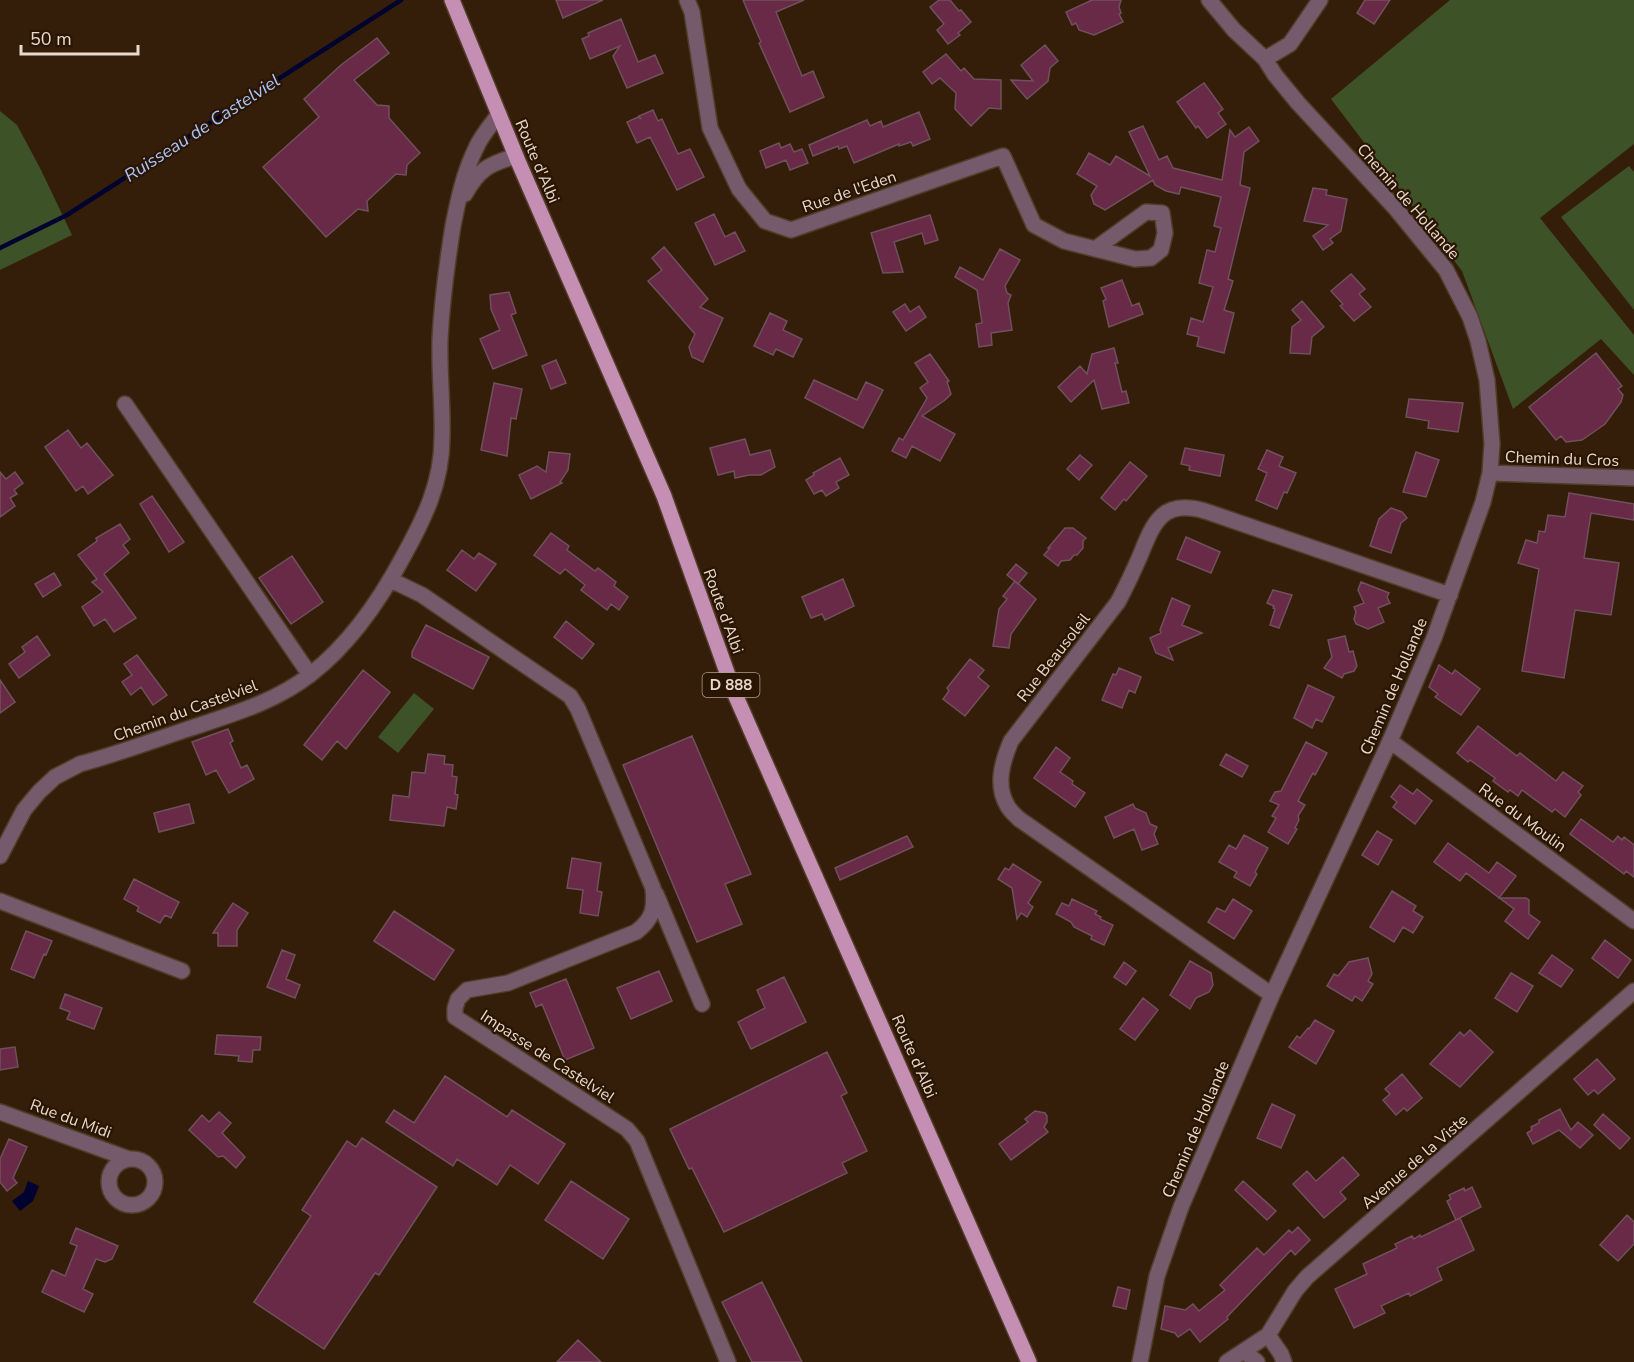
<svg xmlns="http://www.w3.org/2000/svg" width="1634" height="1362" viewBox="0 0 1634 1362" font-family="'Nunito Sans',sans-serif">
<rect width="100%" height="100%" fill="#341e09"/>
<path fill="#3e5227" d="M1450,0h184v144l-94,74 94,117v40l-33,-36 -88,70 -51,-138 -131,-172z
M0,111l17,14 24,45 31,65 -72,35z
M1629,166l5,6v138l-73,-93z
M414,693l20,16 -36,44 -20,-16z"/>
<path fill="#000230" d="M28,1181l11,5 -6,15 -13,10 -8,-10 12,-9z"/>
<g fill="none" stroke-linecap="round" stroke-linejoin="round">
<path stroke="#000230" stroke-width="4.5" d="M0,248l67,-33 334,-215"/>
</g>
<path fill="#682a47" stroke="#70505c" stroke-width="1.5" d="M556,0h47l-40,18z
M743,0h61l-28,12 26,64 11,-5 11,26 -34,15 -31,-69 2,-1z
M939,0h11l9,11 2,-1 10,12 -13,11 2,2 -12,9 -11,-14 7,-6 -14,-17z
M1092,0h29l-2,7 2,6 -2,1 4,8 -29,13 -15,-5 -3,-7 -4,2 -6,-13z
M1365,0h25l-16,24 -17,-11z
M621,19l17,43 17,-7 8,18 -36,15 -14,-32 7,-10 -30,13 -8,-20 7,-3 -1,-3z
M377,38l12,15 -35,27 23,25 12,1v12l31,35 -13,12 -1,10 -10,-1 -29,27 1,10 -10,-2 -32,28 -63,-70 56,-50 -15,-18 37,-34z
M1045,45l13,16 -8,7 -2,13 -21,18 -16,-19 22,1 -12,-16z
M946,54l15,17 3,-3 10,11 27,1v29l-12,-1 -18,18 -16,-17 1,-16 -16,-15 -8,6 -9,-12z
M1204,83l19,26 -5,4 8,11 -19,14 -9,-12 -2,2 -19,-26z
M653,110l5,11 4,-2 16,35 12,-5 14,28 -27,13 -27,-53 -13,6 -10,-21 11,-5 3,2 -2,-3z
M919,112l11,27 -17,7 -2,-4 -12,4v-2l-45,19 -7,-17 -8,3 -1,-3 -25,10 -4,-11 58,-25 3,6 11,-5 2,6z
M1143,126l16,34 8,-4 6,12 49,12 8,-50 5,7 14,-10 10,14 -15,11 -4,33 10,3 -22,91 5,2 -9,29 10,3 -10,40 -27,-7 2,-9 -12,-3 4,-16 12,4 10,-35 -14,-4 8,-33 8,2 6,-24 -7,-2 7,-29 -40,-10 -2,7 -13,-3 -11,-6 -2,-5 -48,30 -11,-6 -3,-9 6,-9 -20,-12 12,-21 21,12 6,-9 34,20 -21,-44z
M779,143l2,5 9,-4 4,8 8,-3 6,14 -18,7 -4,-10 -20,8 -6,-17z
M1313,188l14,2 -1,5 21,4 -6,32 -11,8 3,4 -10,7 -10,-14 15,-11 -24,-4z
M714,214l11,23 10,-5 10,19 -30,14 -20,-42z
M930,215l8,25 -13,4 -3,-11 -28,9 9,30 -20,1 -12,-40z
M664,247l44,52 -8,8 23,11 -20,44 -11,-5 -3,-10 6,-13 -47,-53 14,-11 -10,-12z
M1000,249l20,11 -15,26 2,7 4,2 -3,8 4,27 -21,3 1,12 -13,2 -3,-23 6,-1 -5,-33 -22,-13 5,-10 23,13z
M1351,274l14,15 -6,5 12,13 -17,14 -14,-15 3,-2 -12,-13z
M1122,280l10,26 7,-3 4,11 -34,13 -6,-26 3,-2 -5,-11z
M509,292l7,21 -5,2 16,40 -34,14 -13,-30 20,-9 -9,-21 -1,-14z
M1302,301l22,26 -12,10 -2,17 -20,-1 2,-26 9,-7 -9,-10z
M905,304l5,8 9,-6 7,11 -20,14 -13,-19z
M770,313l17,8 -4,9 19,9 -9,18 -17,-8 -3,6 -19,-9z
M1114,348l4,15h-3l7,29 4,-1 3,12 -27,6 -8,-29 -23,22 -13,-15 22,-21 7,8 5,-20z
M1596,353l26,33 -4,3 5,6 -2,7 -16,22 -23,16 -16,2 -5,-6 -5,4 -27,-33z
M930,354l19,27 -2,1 4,12 -6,6 -23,16 33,18 -15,27 -28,-15 -6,12 -14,-7 7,-13 4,2 24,-42 -7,-10 8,-6 -13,-19z
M556,360l10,23 -15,6 -9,-23z
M814,380l43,20 9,-18 17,8 -20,38 -58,-30z
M494,383l28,6 -6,30 -5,-1 -4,38 -26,-6z
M1409,399l54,4 -5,29 -30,-4 1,-7 -23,-4z
M68,430l13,18 6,-5 26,32 -25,19 -5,-8 -7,5 -31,-44z
M745,439l5,16 20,-5 5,17 -14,8h-12l-14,3 -1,-7 -16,4 -8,-27z
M1185,448l39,7 -4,21 -31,-6 1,-4 -9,-2z
M1267,450l16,7 -4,9 17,7 -9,20 -3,-1 -7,17 -21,-9 11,-27 -9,-4z
M549,452l21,2 -2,16 -8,12 2,1 -31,16 -12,-24 18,-9 9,6z
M1416,452l23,8 -13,37 -23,-5z
M1080,455l12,10 -13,15 -12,-11z
M840,458l9,17 -13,7 3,6 -13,8 -4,-6 -8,4 -8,-14 8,-5 -1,-2z
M1130,462l17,14 -21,25 -2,-2 -9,11 -14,-12z
M0,472l6,7 9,-7 8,11 -9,7 3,4 -7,4 5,8 -15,11z
M1569,493l65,11v16l-43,-7 -7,45 35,5 -8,52 -36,-5 -11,68 -42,-7 17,-102 -21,-6 8,-23 11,3 2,-12 6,1 3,-17 17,2z
M152,496l32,46 -15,10 -29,-48z
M1391,508l11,4 5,6 -6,5 -10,30 -21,-7 9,-27z
M120,524l10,15 -7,6 6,8 -25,21 32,44 -22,14 -9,-13 -11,7 -12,-19 21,-15 -11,-10 5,-3 -19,-24 19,-14 -1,-3z
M1065,528h8l13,10 -3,3v7l-6,7h-3l-4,5 -9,1 -3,5 -14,-11 6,-7h-2z
M551,533l18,13 -2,4 28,21 3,-3 18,14 -2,4 14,11 -9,13 -8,-6 -4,6 -26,-20 4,-5 -20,-16 -5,5 -26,-19z
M1186,537l34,15 -9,21 -34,-14z
M462,550l12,9 5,-6 17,11 -20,27 -29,-21z
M292,556l31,46 -32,22 -32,-46z
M1016,564l11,9 -9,11 -11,-9z
M54,573l7,12 -18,12 -8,-13z
M843,579l11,27 -29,14 -3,-6 -11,4 -9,-21z
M1015,581l21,18 -25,35 -2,14 -16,-2 6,-37 8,-10 -4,-3z
M1361,582l28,11 -2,4 3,6 -12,5 6,14 -16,7 -12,-5 -2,-5 2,-7 -2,-5 10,-4 -6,-13z
M1273,590l19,5 -13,33 -9,-3 5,-16 -2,-1 1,-2 -7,-3z
M1172,598l18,8 -8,19 20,8 -34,15 5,12 -17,-7 -6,-15 11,-5 -1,-3z
M566,621l28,23 -12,15 -28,-22z
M426,625l63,32 -16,32 -61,-32v-5z
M37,636l13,19 -31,23 -10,-14 16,-12 -3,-5z
M1345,636l4,16 4,-1 4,15 -3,5 -10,3 -2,4 -18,-10 8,-11 -4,-17z
M137,655l30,40 -14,10 -12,-18 -10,8 -9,-13 10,-7 -8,-11z
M970,659l14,11 -6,7 11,9 -24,30 -22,-17 6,-8 -2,-3z
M1439,665l13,9 3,-4 25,19 -19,26 -26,-18 3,-3 -9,-7z
M1119,668l22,9 -6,16 -6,-3 -7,18 -20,-8 11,-26 3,1z
M363,670l27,22 -44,57 -9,-8 -15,19 -18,-15z
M0,680l15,22 -15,11z
M1308,685l26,12 -12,25 -6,-3 -4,9 -18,-10z
M1478,726l39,30 3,-3 36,28 7,-9 20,14 -5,6 3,3 -16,22 -10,-8 -3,3 -30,-22 -4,6 -8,-6 -2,2 -15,-11 2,-3 -25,-18 -2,2 -11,-9z
M228,729l5,12 -3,2 11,25 6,-3 7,14 -25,14 -13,-23 -10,5 -14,-33z
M692,736l59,138 -26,10 17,40 -45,18 -74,-177z
M1306,742l21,11 -12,22 -2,-2 -15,28 7,4 -7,11 1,4 -4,8 2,1 -9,15 -20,-12 8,-14 -4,-2 7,-11 -9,-4 5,-9 6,-1z
M1056,747l14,11 -10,14 13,9 -1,3 13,9 -10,14 -41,-29z
M428,754l17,2 -1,8 9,1 -1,11 5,1 -2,17 3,1 -2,14 -9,-2 -3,19 -54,-6 3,-25 16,2 3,-25 13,1z
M1226,754l22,12 -6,11 -22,-12z
M1400,785l13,9 4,-5 15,12 -17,23 -22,-17 4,-5 -6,-5z
M189,804l5,19 -35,9 -5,-19z
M1133,804l2,4 11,5 4,11 7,3 -3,7 4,10 -16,6 -8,-21 -20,9 -9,-21z
M1581,819l32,23 5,-6 4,4 2,-3 10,8v32l-8,-6 -2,3 -54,-40z
M1377,831l15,9 -14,25 -16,-10z
M1244,835l24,13 -13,24 2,2 -7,12 -16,-9 3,-5 -18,-10 10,-17 7,4z
M907,836l6,11 -73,33 -5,-12z
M1448,843l41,30 8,-11 19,14 -17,22h27l3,2v14l11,8 -12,17 -23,-18 9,-12 -48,-36 -6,8 -26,-19z
M572,858l29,5 -4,28 5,1 -4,24 -18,-3 3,-23 -16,-2z
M1013,864l28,18 -13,21 5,4 -6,10 -6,-4 -4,6 -5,-31 -14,-9 7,-11 4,2z
M134,879l45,23 -8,16 -6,-3 -5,8 -23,-12 2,-4 -15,-8z
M1392,891l24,15 -3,5 10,6 -10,16 -10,-6 -9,15 -24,-15z
M1072,899l25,12 -2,3 6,3 -1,2 13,6 -9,20 -13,-6 1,-3 -18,-9 -3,-5 -15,-8 6,-11 7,3z
M1233,899l19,12 -18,28 -26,-17 9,-14 8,4z
M233,903l15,10 -11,17v16h-19v-13h-5z
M394,911l60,39 -20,30 -60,-39z
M26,931l26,10 -6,14 -2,-1 -10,24 -23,-9z
M1605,940l26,20 -13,18 -26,-20z
M282,950l13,5 -9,24 14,6 -5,13 -28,-11z
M1552,955l21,15 -12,17 -22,-14z
M1368,958l4,16 -4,7 5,3 -11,17 -7,-5 -3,5 -25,-15 7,-12 4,2 11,-14z
M1190,961l21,12 2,12 -4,7 -13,6 -6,11 -20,-14z
M1124,962l12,9 -10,14 -12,-8z
M659,971l13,30 -41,18 -14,-31z
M1511,973l22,13 -16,26 -22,-14z
M784,977l22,45 -55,27 -13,-27 27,-14 -8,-18z
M566,979l28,69 -29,12 -23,-56 -6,3 -6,-14z
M65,994l37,14 -8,21 -27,-10 3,-7 -10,-4z
M1143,998l15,12 -23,30 -15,-11z
M1315,1020l19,11 -18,33 -27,-17 8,-11 3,2 8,-10 1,1z
M1470,1030l23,22 -33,35 -30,-23 30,-32 4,4z
M217,1035l44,2 -1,13h-7l-1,12 -14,-1 1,-5 -24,-2z
M15,1047l3,20 -18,3v-21z
M827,1052l20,41 -6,3 26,55 -25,12 5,10 -123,59 -32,-64 -3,1 -19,-40z
M1597,1059l18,20 -17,15 -4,-4 -6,5 -14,-16z
M1402,1074l20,24 -15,13 -3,-3 -8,7 -13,-15 7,-6 -5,-5z
M445,1076l62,41 5,-7 53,34 -27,40 -28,-19 -13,20 -40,-26 -4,7 -67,-44 8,-12 20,13z
M1272,1104l23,11 -14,33 -24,-10z
M1560,1109l11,21 7,-8 15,13 -13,13 -21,-18 -26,14 -6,-11 5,-3 -1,-3 8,-4v-3z
M1035,1111l10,2 2,3v6l-3,5 4,5 -37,28 -12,-16 29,-22 -3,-3z
M219,1112l12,11 -9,10 23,24 -9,11 -13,-12 -5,1 -29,-27 13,-15 7,7z
M1603,1114l27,24 -10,11 -26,-24z
M362,1138l75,49 -58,88 -4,-2 -51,76 -70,-47 57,-86 -9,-6 45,-69 9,6z
M9,1139l18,8 -14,31 4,5 -10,8 -7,-9v-23z
M1343,1157l16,18 -19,17 6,7 -22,19 -31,-34 14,-13 9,10z
M571,1181l58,38 -26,40 -58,-39z
M1243,1181l33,30 -9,9 -32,-30z
M1472,1187l9,20 -25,13 -9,-19 4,-2 -2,-4 15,-7 1,3z
M1627,1215l7,7v22l-16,17 -18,-16z
M1460,1218l14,32 -37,18 5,12 -32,16 -1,-3 -28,13 4,7 -31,15 -19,-39 32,-15 -4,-10 34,-16 -2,-4 17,-8 2,3 6,-4 1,2z
M1298,1227l12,13 -15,15 -4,-5 -64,67 1,2 -28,23 -10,-13 -12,8 -3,-4 -14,-4 4,-23 20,4 8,-6 6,7 26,-21 -5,-5 37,-37 7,7 25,-25 3,3z
M76,1228l42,18 -6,13 -7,3 -9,-3 -13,30 10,5 -9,18 -42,-20 10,-22 13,6 12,-30 -7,-3z
M762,1282l40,80h-50l-30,-60z
M1118,1287l12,3 -4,19 -13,-3z
M578,1340l23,22h-44z"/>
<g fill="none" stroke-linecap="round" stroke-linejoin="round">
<g stroke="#513c28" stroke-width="18">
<path id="minor" d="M687,0l5,12 18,116 29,61 26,32 26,9 212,-74 31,69 30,16 71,18 16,-1 10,-8 4,-17 -3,-20 -16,-1 -51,37
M1265,59l25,-15 30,-44
M465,194c14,-25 24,-30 51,-38
M125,404l185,271
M1490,473l144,5
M391,580l31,15 148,101 8,13 75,179c2,21 0,31 -17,44l-128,51 -41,7 -9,9 -3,9v9l172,112 10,12 91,221
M1390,741l244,180
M0,856l24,-46 15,-18 16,-15 25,-13c37,-10 72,-23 108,-35 42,-14 88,-27 123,-55 40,-31 69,-74 92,-117 21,-38 39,-74 39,-119 1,-33 -3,-66 -2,-99 2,-38 7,-76 13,-113 5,-26 11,-54 23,-78 5,-12 15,-23 23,-34
M656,894l46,110
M0,901l182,70
M1272,995l-253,-176c-4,-4 -10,-9 -12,-14 -12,-21 -4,-45 4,-64l107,-139c8,-15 15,-30 22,-46 14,-35 23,-57 65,-45l245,84
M0,1112l129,47
M109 1182a23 23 0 1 1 46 0a23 23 0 1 1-46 0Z
M1268,1335l13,19 3,8
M1245,1352l12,10
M1140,1362l17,-86 24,-69 91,-212 118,-254 44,-103 49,-136 7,-29 2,-29 -5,-64 -9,-39 -8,-24 -24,-47 -50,-61 -98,-106 -23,-28 -10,-16 -31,-29 -25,-30
M1227,1362l41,-27 27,-44 12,-14 327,-286"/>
</g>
<g stroke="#513c28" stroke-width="18">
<path id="major" d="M452,0l66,161 146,335 70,196 295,670"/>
</g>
<use href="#minor" stroke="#745a6b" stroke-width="15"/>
<use href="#major" stroke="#c58eb3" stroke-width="15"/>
</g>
<g text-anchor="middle" stroke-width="4.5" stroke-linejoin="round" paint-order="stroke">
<rect fill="#2a1502" stroke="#af9e90" stroke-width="1.5" x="702.5" y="673" width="57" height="24" rx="4.5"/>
<g font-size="15" font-weight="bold" fill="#e8d9cd">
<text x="731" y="690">D 888</text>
</g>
<g font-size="16" fill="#e8d9cd" stroke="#2a1502">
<text transform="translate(538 161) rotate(67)" y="6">Route d'Albi</text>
<text transform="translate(849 191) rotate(-19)" y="6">Rue de l'Eden</text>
<text transform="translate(1409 201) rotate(49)" y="6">Chemin de Hollande</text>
<text transform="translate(1562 458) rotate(2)" y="6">Chemin du Cros</text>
<text transform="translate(724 611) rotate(70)" y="6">Route d'Albi</text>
<text transform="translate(1053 657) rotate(-52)" y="6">Rue Beausoleil</text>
<text transform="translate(1393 686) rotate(-67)" y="6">Chemin de Hollande</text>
<text transform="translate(185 710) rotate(-20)" y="6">Chemin du Castelviel</text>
<text transform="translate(1523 817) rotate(36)" y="6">Rue du Moulin</text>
<text transform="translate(548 1056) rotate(33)" y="6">Impasse de Castelviel</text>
<text transform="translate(915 1056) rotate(66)" y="6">Route d'Albi</text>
<text transform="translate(71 1118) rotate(20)" y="6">Rue du Midi</text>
<text transform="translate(1195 1129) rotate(-67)" y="6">Chemin de Hollande</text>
<text transform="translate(1414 1161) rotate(-41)" y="6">Avenue de la Viste</text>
</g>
<g font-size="18" font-style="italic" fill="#a9c6f7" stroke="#2a1502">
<text transform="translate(202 128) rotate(-33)" y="6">Ruisseau de Castelviel</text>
</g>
</g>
<path d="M21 45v9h117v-9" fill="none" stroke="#e8d9cd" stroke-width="3"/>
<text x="30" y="45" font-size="18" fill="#e8d9cd" stroke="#2a1502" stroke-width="4.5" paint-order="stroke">50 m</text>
</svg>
